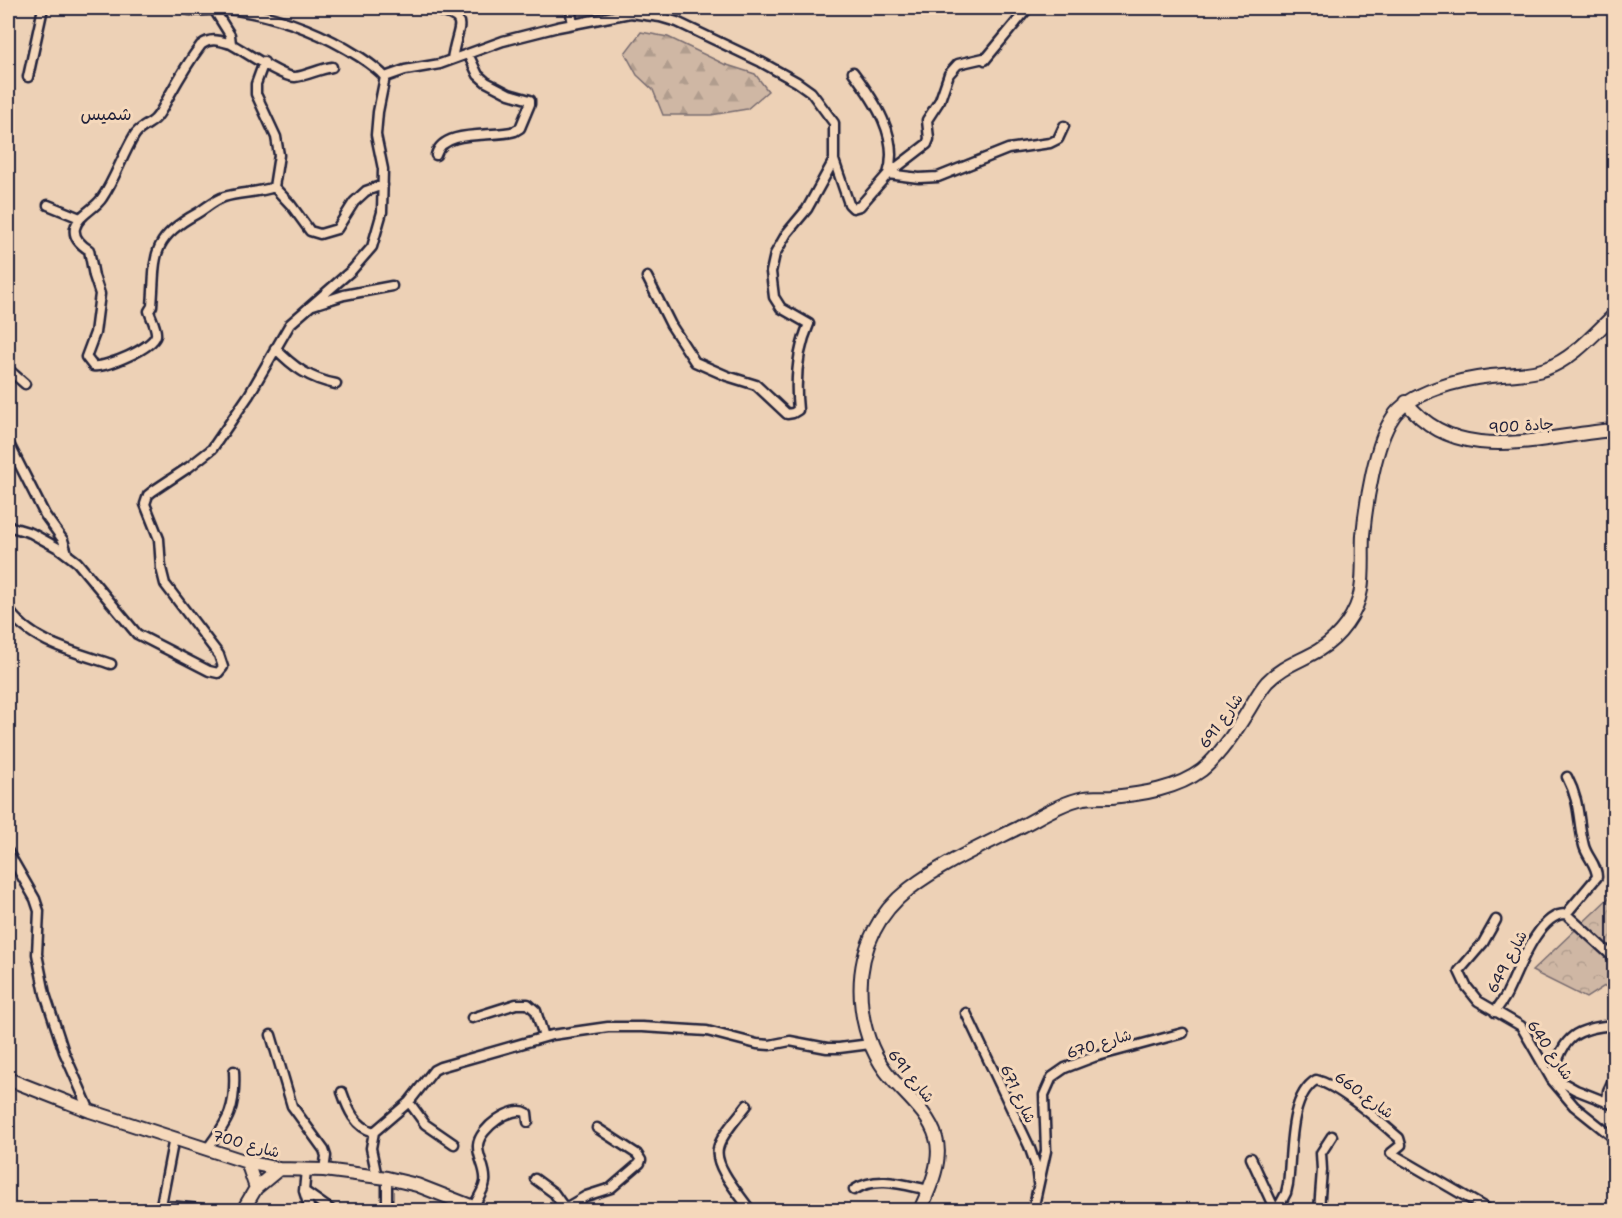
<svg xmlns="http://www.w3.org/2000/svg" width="1622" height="1218" viewBox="0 0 1622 1218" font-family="'Shantell Sans','Playpen Sans Arabic',sans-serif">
<defs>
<pattern id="forest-firs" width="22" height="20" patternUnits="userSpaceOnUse" patternTransform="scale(1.5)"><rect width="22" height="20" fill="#cfb7a4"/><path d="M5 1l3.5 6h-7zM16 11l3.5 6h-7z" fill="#b19d8e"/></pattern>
<pattern id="park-crowns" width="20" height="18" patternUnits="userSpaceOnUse" patternTransform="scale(1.5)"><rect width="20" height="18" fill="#cfb7a4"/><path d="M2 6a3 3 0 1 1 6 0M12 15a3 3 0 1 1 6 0" fill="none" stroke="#b19d8e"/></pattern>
</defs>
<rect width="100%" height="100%" fill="#edd1b6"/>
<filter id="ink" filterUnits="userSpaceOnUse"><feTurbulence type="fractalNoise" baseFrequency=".0167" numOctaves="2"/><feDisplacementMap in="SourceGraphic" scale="12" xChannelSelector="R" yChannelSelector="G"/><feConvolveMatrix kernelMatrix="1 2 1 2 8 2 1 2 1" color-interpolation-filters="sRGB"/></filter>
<g filter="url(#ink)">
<path fill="url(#forest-firs)" stroke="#786c70" stroke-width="1.5" d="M641,32l27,5 56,27 31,10 13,17 -21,18 -36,6h-48l-10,-25 -16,-15 -12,-22z"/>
<path fill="url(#park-crowns)" stroke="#786c70" stroke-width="1.5" d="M1614,893v87l-28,18 -54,-27z"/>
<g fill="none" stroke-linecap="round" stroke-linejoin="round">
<g stroke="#22223b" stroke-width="13">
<path id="street" d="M429,8c44,11 29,13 23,51
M570,8l3,16
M215,11l15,24 1,9c13,7 52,34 64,33 11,-1 24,-8 37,-10
M231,44c-11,-3 -20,-7 -30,1 -12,16 -22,33 -32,51 -4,7 -8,17 -14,23 -7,7 -16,8 -21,17 -12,20 -19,43 -32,62 -7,11 -24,17 -27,30 -2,10 6,17 14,22l5,26 6,18 -5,39 -9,24 7,9c13,2 60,-18 63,-31 1,-7 -5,-17 -7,-24l3,-5c4,-47 -4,-66 44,-92 9,-5 18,-14 28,-17 16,-5 34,-4 50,-10l17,18 19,26 10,3 17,-5 17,-27 12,-11 17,-6
M264,62l-8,22v10l20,43 3,18 -5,32
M853,72c21,28 47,65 35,102l31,4 19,-1 70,-28 42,-6 8,-4 6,-13
M28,77l15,-69
M385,77l20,-7 35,-6 63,-23 55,-14 72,-14 30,4 17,5 84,40 36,20 14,10 23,31v37l-27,49 -20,24 -12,21 -4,18 3,25 7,11 28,16c-12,27 -14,57 -11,86l-5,3 -6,1 -31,-29 -29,-9 -32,-14 -24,-37 -24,-48
M436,155c7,-27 58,-17 79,-24l5,-3 10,-24v-4l-21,-6 -23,-12 -8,-7 -10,-21
M834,160l15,44 4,4 7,-2 28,-32 39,-30 2,-5 -2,-19 13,-20 9,-26 9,-10 26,-6 1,2 43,-52
M48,205l32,13
M313,305l31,-10 48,-9
M275,348c18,19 35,31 61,36
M8,369l17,15
M8,442l37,73 18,25 4,13
M8,526l23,7 29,16 17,13 60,72 72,37 9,2 5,-6 -4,-12 -54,-71 -4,-16 -2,-29 -14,-35 3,-9 5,-4 36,-24 23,-18 37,-54 41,-71 62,-54 20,-23 10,-35 1,-43 -7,-34 2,-23 7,-35c-7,-8 -16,-14 -25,-20 -39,-25 -78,-40 -124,-47 -19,-3 -36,4 -54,-2
M8,609c22,33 67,43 103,55
M8,852l27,47 4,12 -2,43 8,40 19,58 26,59
M1566,914l48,44
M1496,920l-13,23 -24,28 7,15 12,15 43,25 31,54 22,26 40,32
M1495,1012c4,-7 10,-13 13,-21 10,-20 31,-79 58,-77l31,-37c0,-12 -10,-20 -13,-31 -7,-27 -3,-42 -17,-69
M966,1013l63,133 7,20 2,17
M472,1018l44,-14h12l8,7 8,26
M271,1035l21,71 32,44 2,6 -2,14
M1556,1079l-2,-5c8,-38 23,-46 60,-49
M1553,1080l3,-1 20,11 38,15
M342,1092c6,17 13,35 32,40
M409,1102l16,22 29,20
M1607,1103l1,-12 6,-13
M747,1105c-8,11 -27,31 -29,44 -4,18 23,47 32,61
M207,1149c22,-29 29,-41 27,-78
M1251,1158l24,52
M306,1170l-2,21 6,19
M377,1177l-6,-29 3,-16 35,-30 25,-32 6,-3 112,-32 56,-8h34l65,4 50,13 13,1 20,-4 37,7h12l31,-4
M387,1178v32
M535,1179l19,14 12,17
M854,1190c23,-15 50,-5 75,0
M304,1191l27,19
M161,1205l13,-67
M473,1207c4,-7 11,-17 12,-25 2,-13 -8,-25 -7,-37 1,-16 34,-41 49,-32l1,9
M148,1210l13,-5 47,5
M562,1210l24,-14 25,-8 29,-25 1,-3 -4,-6 -40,-26
M1033,1210l13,-59 -2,-56 8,-18 13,-9 29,-11 89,-24
M1277,1210l9,-17 2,-9c4,-30 0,-87 28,-104 24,6 63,41 83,58l2,7 -10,8 98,57
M1319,1210l3,-40 -1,-17 11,-17"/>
</g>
<g stroke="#22223b" stroke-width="16">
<path id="secondary" d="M1406,402c52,67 138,33 208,28
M8,1079l82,32 157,51 32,7 45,1 63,8 30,7 64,25
M247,1162l9,26
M243,1210l13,-22 23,-19
M920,1210c9,-20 23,-49 16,-72 -6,-23 -29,-42 -44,-59 -34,-39 -41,-102 -18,-148 8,-16 21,-31 35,-42 34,-26 75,-44 113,-63 19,-10 41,-24 62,-28 9,-1 19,-1 28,-1 30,-3 65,-8 90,-27 19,-16 34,-39 46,-59 6,-10 12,-21 19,-29 15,-16 34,-21 52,-32 21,-13 38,-36 42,-60 3,-18 1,-37 2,-55 3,-32 12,-92 30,-118 16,-25 69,-38 98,-41 18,-2 37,-1 54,-7 28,-10 48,-34 69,-54"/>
</g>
<use href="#street" stroke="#f5d8bb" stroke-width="8"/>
<use href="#secondary" stroke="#f5d8bb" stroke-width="12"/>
</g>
</g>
<g text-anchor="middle" stroke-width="6" stroke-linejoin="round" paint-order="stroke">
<g font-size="15" fill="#22223b" stroke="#f5d8bb">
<text transform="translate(1521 426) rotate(-4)" y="5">جادة 900</text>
<text transform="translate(1221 721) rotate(-54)" y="5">شارع 691</text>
<text transform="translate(1507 962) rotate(-62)" y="5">شارع 649</text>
<text transform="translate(1099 1044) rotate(-17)" y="5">شارع 670</text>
<text transform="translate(1550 1050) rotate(56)" y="5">شارع 640</text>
<text transform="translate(911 1076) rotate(51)" y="5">شارع 691</text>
<text transform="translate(1018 1094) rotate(65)" y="5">شارع 671</text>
<text transform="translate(1364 1095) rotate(36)" y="5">شارع 660</text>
<text transform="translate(246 1144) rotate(15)" y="5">شارع 700</text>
</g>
<g font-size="18" fill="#22223b" stroke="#f5d8bb">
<text x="106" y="120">شميس</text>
</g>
</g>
<rect width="1622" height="1218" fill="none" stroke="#f5d8bb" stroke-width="30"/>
<rect x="15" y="15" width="1592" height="1188" fill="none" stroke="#22223b" stroke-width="2" filter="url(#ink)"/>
</svg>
